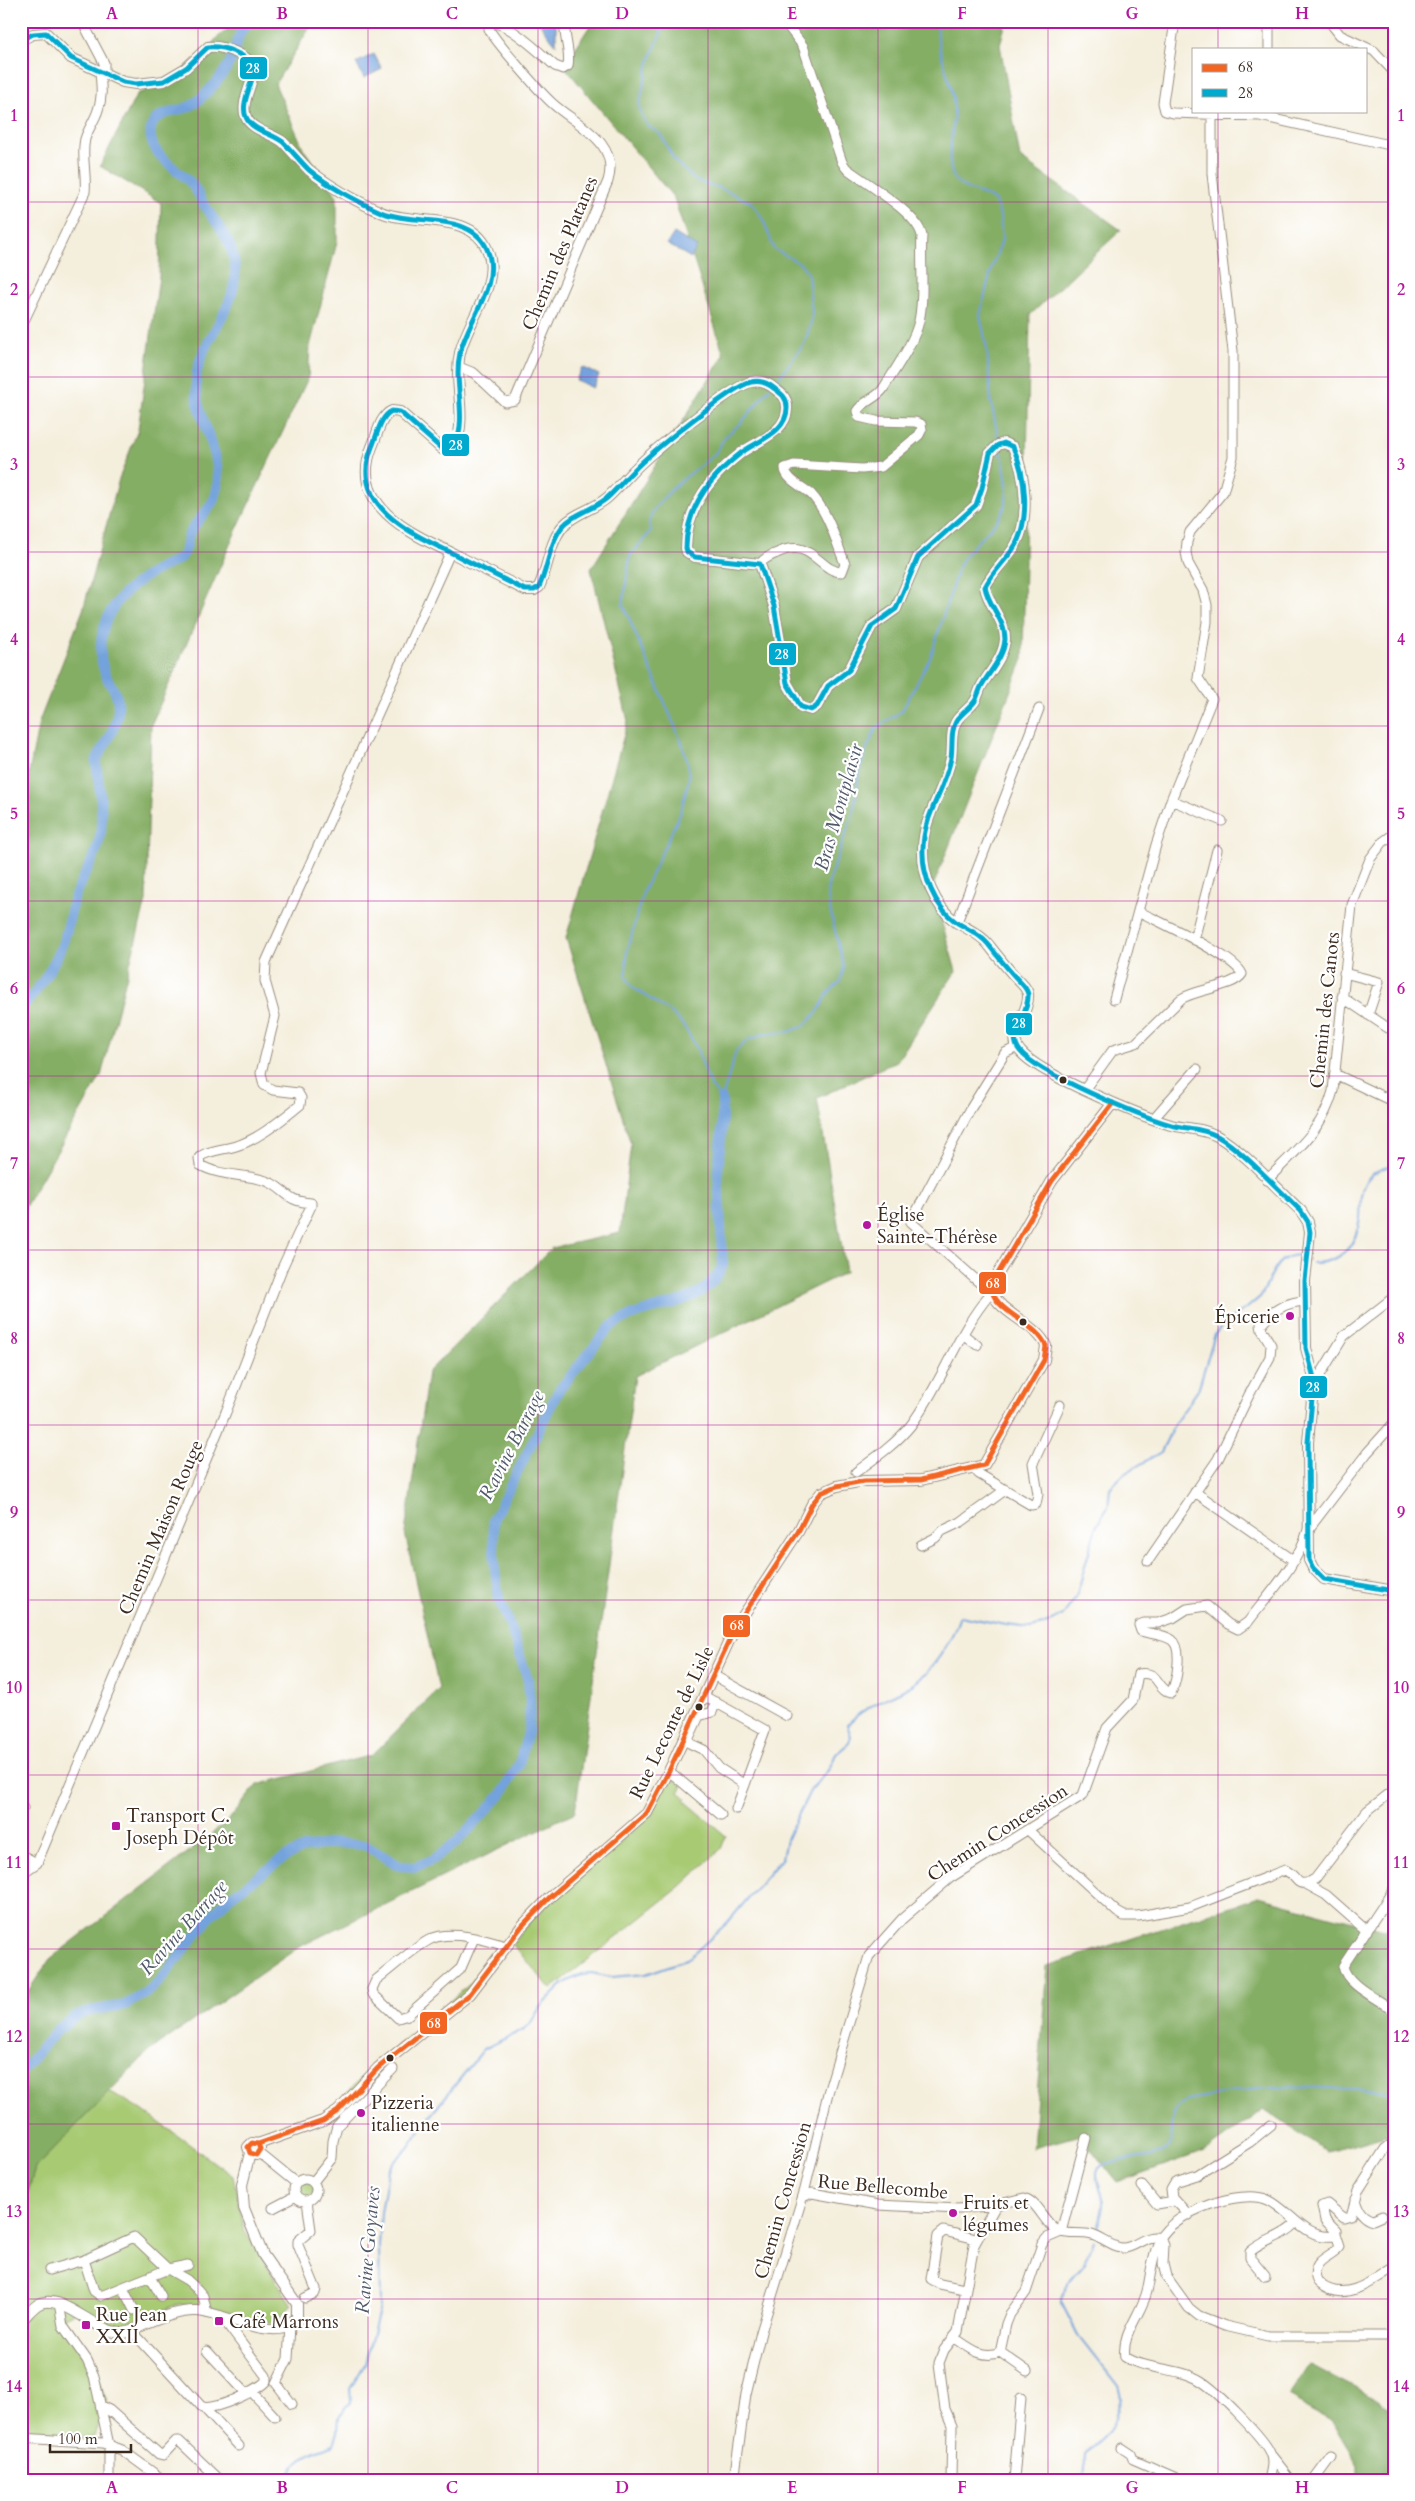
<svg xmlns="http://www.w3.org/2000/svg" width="1415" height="2501" viewBox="0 0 1415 2501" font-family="Cardo,serif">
<rect width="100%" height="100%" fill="#fff"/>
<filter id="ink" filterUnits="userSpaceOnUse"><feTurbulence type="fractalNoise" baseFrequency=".02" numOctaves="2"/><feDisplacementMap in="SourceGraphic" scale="10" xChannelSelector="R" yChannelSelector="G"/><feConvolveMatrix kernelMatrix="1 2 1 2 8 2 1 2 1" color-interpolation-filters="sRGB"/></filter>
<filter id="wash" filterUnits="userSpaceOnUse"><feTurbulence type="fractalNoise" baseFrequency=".0096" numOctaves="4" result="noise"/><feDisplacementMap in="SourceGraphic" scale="20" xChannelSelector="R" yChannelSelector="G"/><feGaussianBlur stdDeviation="1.12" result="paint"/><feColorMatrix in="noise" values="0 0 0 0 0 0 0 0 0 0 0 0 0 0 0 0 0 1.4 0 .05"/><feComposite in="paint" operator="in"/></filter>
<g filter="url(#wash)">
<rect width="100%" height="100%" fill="#f4eedc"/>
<path fill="#a7ca73" stroke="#717a48" d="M669,1776l14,10 -4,6 7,6 -2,2 42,36 -5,13 -41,38 -129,102 -39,-45 21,-26 109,-95z
M497,1949v3l-24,34 -148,130 -16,5 21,-10 40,-42 100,-85z
M109,2091l33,19 91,66 12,56 47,73 -17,18 -96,-19 -60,23 -41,-17 -19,10 33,44 15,38 -12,35 -66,-4 -8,-3v-214l14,-48z
M296 2189a9 9 0 1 1 18 0a9 9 0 1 1-18 0Z"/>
<path fill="#85ae65" stroke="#606c42" d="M236,21h78l-39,63 29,66 33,46v46l-27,104 -2,32 -73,155 -84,192 -5,176 -45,175 -76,131 -4,34v-427l18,-92 44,-112 36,-131 19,-49 21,-153 2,-74 -61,-37 37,-72 55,-22 22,-31z
M593,21h413l-6,24 20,113 101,72 -91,85 -7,344 -91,230 24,82 -59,90 -80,37 29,174 -211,104 -60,436 -276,135 -151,105 -113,116 -14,48v-215l29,-42 177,-137 30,-37 115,-30 67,-66 -34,-156 23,-161 124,-124 68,-15 11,-89 -65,-206 62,-217 -37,-152 133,-214 -50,-157 -110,-132z
M1259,1897l124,33 11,-4v208l-68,18 -62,-43 -59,42 -88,31 -37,-47 -47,13 14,-182z
M1309,2364l65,34 20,13v69h-36v-15l-27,-45 -43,-24z"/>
<path fill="#73a2dc" stroke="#57667d" d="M538,21h18v24z
M374,54l8,15 -18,9 -8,-15z
M674,233l23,14 -6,11 -24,-14z
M582,367l17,8 -6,13 -17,-8z"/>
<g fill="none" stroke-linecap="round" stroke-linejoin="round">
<path stroke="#73a2dc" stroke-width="2" d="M666,21l-17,41 -10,44 3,10 5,9 14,10 13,25 22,21 27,8 29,14 11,16 11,30 27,15 7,9 4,40 -1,10 -7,21 -29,39
M938,21c-4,30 15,57 16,86 1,23 -9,47 -1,69 6,15 31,15 42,25l5,14 2,25 -11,30 -11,45 7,34 4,53 8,39
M722,1099l-11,-13 -15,-39 -12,-21 -11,-12 -41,-27 -6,-10 1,-25 16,-60 37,-78 9,-35 -1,-15 -6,-21 -59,-139 7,-48 21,-25 -2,-8 3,-10 7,-10 16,-17 40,-32 10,-17 16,-14 29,-35
M722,1099l14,-48 11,-10 17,-7 25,-2 15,-6 13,-13 12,-21 11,-10 4,-15 -14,-57 -3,-19 3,-14 23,-63 6,-41 7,-22 10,-23 26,-17 29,-55 27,-88 8,-14 31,-33 6,-10 3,-9 1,-18 -6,-36
M1312,1263c29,0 44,-16 48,-45 1,-12 -1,-24 5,-35 6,-11 17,-15 29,-18
M1097,2233c2,-10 7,-23 6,-33 0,-10 -9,-20 -5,-30 5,-14 53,-6 69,-22 10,-10 -1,-34 16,-45 6,-4 18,-4 26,-6 61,-16 122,-8 185,-6
M289,2480c4,-23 26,-29 45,-36l4,-12 1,-16 12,-14 -1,-13 15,-25 15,-57 -1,-61 2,-34 7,-41 5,-8 15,-15 18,-27 58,-72 40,-20 6,-5 11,-18 22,-22 19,-10 9,-1 21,4 34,-3 34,-12 9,-4 39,-36 54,-64 4,-18 24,-49 19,-22 7,-15 13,-11 2,-7 -4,-11c18,-20 40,-26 62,-38 24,-15 42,-45 51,-71l46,9 25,3 12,-3 20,-10 13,-17 20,-71 12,-20 2,-19 14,-14 37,-22 14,-29 23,-33 17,-56 10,-12 22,-14 13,-11c13,-18 12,-42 41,-42l3,3
M1084,2480l2,-26 26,-26 9,-31 -3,-11 -40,-51 -16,-31v-6l7,-17 14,-16 11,-25"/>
<path stroke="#73a2dc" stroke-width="10" d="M21,1008c18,-17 39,-52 45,-75 4,-13 5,-27 10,-40 9,-22 23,-39 25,-64 2,-23 -2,-44 -5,-68 9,-18 23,-34 22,-57 0,-9 -5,-17 -10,-24 -9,-18 -9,-38 -3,-56 9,-27 32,-43 55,-56 8,-4 18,-6 23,-13 5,-6 3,-14 6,-21 7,-14 23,-25 27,-40 11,-43 -27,-80 -19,-122 8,-40 45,-67 37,-112 -4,-22 -17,-36 -29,-54 -5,-8 -8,-16 -14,-23 -14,-15 -45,-30 -40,-55 4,-18 29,-15 41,-23 7,-4 14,-12 20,-18 7,-7 13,-16 18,-25 8,-15 6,-33 23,-41
M21,2072l38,-44 18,-12 12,-5 36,-6 20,-11 14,-12 52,-66 19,-19 54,-39 20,-10 31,-5 30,2 35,21 15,1 19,-8 24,-18 44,-47 17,-30 10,-35 1,-27 -2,-22 -17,-52 -12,-29 -4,-29 -2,-50 66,-130 51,-63c36,-27 92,-14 113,-62l-5,-93 4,-44v-29"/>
</g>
</g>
<g filter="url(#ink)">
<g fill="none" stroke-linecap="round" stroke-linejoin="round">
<g stroke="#988c7d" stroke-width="11">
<path id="minor" d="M82,21l22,42v10
M1175,21l-12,82 2,8 8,2 87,3 134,30
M1269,21v28
M1329,21l11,14 34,16 20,21
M21,327l64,-135c2,-18 -4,-36 0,-53 3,-10 10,-19 13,-29 5,-13 3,-25 2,-38
M459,367l15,6 31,29 10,-2 93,-219c12,-40 -32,-56 -56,-78 -12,-11 -57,-62 -63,-74l1,-5c15,-6 53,32 65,42l8,3 5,-3c3,-15 -5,-29 -3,-45
M760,564c4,-6 10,-8 17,-11 35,-17 42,19 65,19l3,-8c-9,-23 -17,-52 -34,-70 -8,-7 -26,-15 -26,-26l9,-3 68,4 19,-2 38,-32 3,-6 -1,-5 -6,-2 -39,-1 -17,-4 -2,-6c6,-10 19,-12 26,-22 11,-18 32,-48 36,-68 6,-27 1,-58 3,-85 -4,-23 -57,-53 -76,-68l-4,-6 -39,-116 -19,-25
M1171,800l51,21
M957,922l82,-213
M1194,940l23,-90
M1344,973l35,9 -11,33
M1342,997l46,31
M1114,999l42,-154 15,-45 41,-101 -14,-21 9,-56v-17l-4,-15 -15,-27 -2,-11 1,-10 3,-10 33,-40 10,-35v-106l-21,-177v-60
M1335,1074l59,28
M1084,1090l29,-40 23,-7 45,-44c15,-10 53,-12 61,-25 -7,-18 -83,-52 -104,-63
M1154,1118l43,-49
M1267,1180c28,-29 56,-50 66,-89l19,-186 18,-46 13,-17 11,-8
M992,1294l-81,-72 60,-114 34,-55 12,-6
M964,1335l13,10
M1314,1385l30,-49 50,-39
M974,1468l5,6 52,31 5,-1 2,-10 -5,-31 27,-58
M856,1472c19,-14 40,-28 55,-47 31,-41 46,-93 80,-132
M1195,1492l98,68
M921,1545l14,-7 7,-7 19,-9 44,-32
M1148,1561l70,-102 31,-64 21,-38 1,-12 -9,-15 -1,-5c11,-15 25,-23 44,-24
M713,1675l74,41
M704,1696l61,34 -29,79
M716,1702l-4,10 -13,4 -12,26 17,8 15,18 26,17
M669,1771l52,44
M21,1807l2,1
M1028,1830l89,82 7,4h14l52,-9 95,-37c15,7 9,20 30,9l52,-68 27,-21
M21,1855l16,8
M21,1874l16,-11 189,-451 57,-146 28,-60v-3c-24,-2 -22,-10 -40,-20 -20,-10 -49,-5 -71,-18l-1,-7c5,-7 28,-9 37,-12 23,-7 45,-26 64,-41l1,-7 -3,-5 -25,-3 -9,-5 -3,-12 14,-57 -10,-35 1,-19 184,-409
M1306,1884l20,11 41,36
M474,1938l-13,30 -53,47 -10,3 -25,-24 -1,-5 4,-9c17,-13 35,-30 53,-40 20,-11 57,0 77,6
M1390,2008c-14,-10 -44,-24 -47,-42l51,-77
M259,2153l37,30
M294 2190a11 11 0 1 1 22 0a11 11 0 1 1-22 0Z
M313,2182l19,-24 1,-17 4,-15 56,-57
M1142,2186l15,18 17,-3
M803,2197l9,-4 66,12 80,4 38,-4 28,-7c16,5 20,28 37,34 9,3 21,0 31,3 10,3 22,14 32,13 13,-1 23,-15 36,-10l4,7 -1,19 3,12 23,32 10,8 26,10 43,10h126
M1355,2199c2,10 8,19 18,21l9,-4
M273,2208l23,-12
M1189,2215l-17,-18 -1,-8 4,-7 22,-7 53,-33 21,-17
M1336,2234l4,12c-6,9 -19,11 -23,20 -3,6 -2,14 3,18 24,20 54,-4 74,-17
M84,2260l10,31 7,5 67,-27 20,-4
M49,2270l35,-10 50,-23 34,32 19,11 10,9 6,7 4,17
M1265,2276l-15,-18v-6c14,-13 33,-14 46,-29
M150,2277l11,19
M123,2288l11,22
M964,2289l-24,-5 -9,-5 7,-43 6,-5 32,8
M305,2298l10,-5 1,-4 -18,-44v-4l13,-11 -4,-29
M59,2303l4,23 24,34 7,16 15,69v35
M290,2326l-2,33 -12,24 16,21
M132,2331l69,75c10,7 56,-15 65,-25v-5l-45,-60
M955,2338c13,9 28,22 45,14l6,-28 4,-10 16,-22 16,-48 5,-6 14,-6 25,-94
M207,2351l40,43
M1000,2352l27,19
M251,2391l24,26
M101,2406l8,4 50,44 4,1 13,-14h3l40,38
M205,2409l34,37
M21,2438l82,5 19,7 41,30
M1122,2448l9,6 2,5 48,21
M1271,2455l20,25
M21,2475l6,5
M734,2480l12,-86 15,-62 44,-143 23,-96 41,-137 33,-37 48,-41 133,-83 24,-67 26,-28 5,-26c22,-4 17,14 33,19 6,-12 12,-45 1,-53 -8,-6 -22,-6 -31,-9l-2,-6 5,-2h14l15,-5 14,-9 20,-3 21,18 10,5 10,-7c21,-28 50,-58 60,-92l59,-77 27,-30
M951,2480l1,-55 -7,-16 -6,-46 5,-13 14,-18 16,-87 22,-40
M1014,2480l7,-82
M1269,2480c2,-9 5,-18 1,-27 -6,-15 -54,-63 -69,-72 -22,-14 -53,-10 -76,-24 -4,-25 19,-45 23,-70 3,-15 5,-34 12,-48 13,-27 81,-51 108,-39 22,10 37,40 65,36l3,-5 -11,-11 -3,-14 5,-2 17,14 7,-2 7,-25 27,-42 5,-4 4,2
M1314,2480l17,-23"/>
</g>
<g stroke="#988c7d" stroke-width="12">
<path id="major" d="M21,40l12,-6 13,-1 25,25 52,24 13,2 28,-3 22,-13 22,-21c14,-2 42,8 46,22 -1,15 -14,34 -8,48 5,13 27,17 37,25 9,9 17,19 26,28 21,17 47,31 72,42 32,14 90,-1 106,37 15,35 -20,71 -27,104 -7,30 8,63 -5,94l-6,3 -7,-1 -42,-37 -8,-1c-12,5 -15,25 -20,36 -24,59 40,87 82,107 23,12 47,24 71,36h9l5,-3c9,-19 10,-43 23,-60 12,-14 31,-17 45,-29 9,-8 17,-18 26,-27 16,-17 99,-85 118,-89 9,-2 17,1 24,7 7,5 12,9 12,18 1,25 -30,34 -46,46 -31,24 -55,55 -55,95l1,4 8,5 65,7 14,42 13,77 14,24 10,3 6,-4 11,-20 21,-16 23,-44 24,-17 22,-52 58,-52 6,-17 8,-35 8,-8 6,-2 9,4c13,28 18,75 0,102 -9,13 -21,24 -28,38 3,18 20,33 20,52 -1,18 -15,32 -23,46 -3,5 -4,11 -7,16 -5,7 -13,12 -18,19 -7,10 -4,26 -6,38 -6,32 -28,58 -28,91 -1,26 11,57 33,73 11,7 23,11 32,22 11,14 21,27 33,39 3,3 6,7 7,11 2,20 -23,39 -8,57 18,23 121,65 151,74 16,4 32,3 46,11 27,15 61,54 84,75l7,11 2,10 -5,49 1,67 8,30 -6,64 1,118 4,8 11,11 70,12
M258,2144l2,5 -4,6 -6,-2 -2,-6 4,-4 6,1 65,-23 15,-10 40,-43 92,-74 52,-68 27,-28 98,-85 22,-42 66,-143 63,-96 14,-28 9,-11 16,-7 27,-5 57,-1 63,-15 60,-105 2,-14c-9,-24 -58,-36 -54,-62l60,-103 61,-78
M21,2321c6,-6 12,-15 20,-18 21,-9 55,29 80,30 10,0 17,-6 25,-9 16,-7 34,-14 51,-13 27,2 69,27 93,15l7,-9v-13l-34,-49 -19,-47 -2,-23 8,-32"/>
</g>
<use href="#minor" stroke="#fff" stroke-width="9"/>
<use href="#major" stroke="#fff" stroke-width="10"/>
<g stroke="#fff" stroke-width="9">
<path id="bus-1" d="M258,2144l2,5 -4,6 -6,-2 -2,-6 4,-4 6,1 65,-23 15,-10 40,-43 92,-74 52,-68 27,-28 98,-85 22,-42 66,-143 63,-96 14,-28 9,-11 16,-7 27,-5 57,-1 63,-15 60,-105 2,-14c-9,-24 -58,-36 -54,-62l60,-103 61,-78"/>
</g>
<g stroke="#fff" stroke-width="9">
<path id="bus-2" d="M21,40l12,-6 13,-1 25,25 52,24 13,2 28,-3 22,-13 22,-21c14,-2 42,8 46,22 -1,15 -14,34 -8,48 5,13 27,17 37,25 9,9 17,19 26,28 21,17 47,31 72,42 32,14 90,-1 106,37 15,35 -20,71 -27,104 -7,30 8,63 -5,94l-6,3 -7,-1 -42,-37 -8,-1c-12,5 -15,25 -20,36 -24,59 40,87 82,107 23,12 47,24 71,36h9l5,-3c9,-19 10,-43 23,-60 12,-14 31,-17 45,-29 9,-8 17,-18 26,-27 16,-17 99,-85 118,-89 9,-2 17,1 24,7 7,5 12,9 12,18 1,25 -30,34 -46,46 -31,24 -55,55 -55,95l1,4 8,5 65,7 14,42 13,77 14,24 10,3 6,-4 11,-20 21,-16 23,-44 24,-17 22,-52 58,-52 6,-17 8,-35 8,-8 6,-2 9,4c13,28 18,75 0,102 -9,13 -21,24 -28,38 3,18 20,33 20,52 -1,18 -15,32 -23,46 -3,5 -4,11 -7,16 -5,7 -13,12 -18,19 -7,10 -4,26 -6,38 -6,32 -28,58 -28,91 -1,26 11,57 33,73 11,7 23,11 32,22 11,14 21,27 33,39 3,3 6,7 7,11 2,20 -23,39 -8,57 18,23 121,65 151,74 16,4 32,3 46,11 27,15 61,54 84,75l7,11 2,10 -5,49 1,67 8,30 -6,64 1,118 4,8 11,11 70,12"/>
</g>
<use href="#bus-1" stroke="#f26522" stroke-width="5"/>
<use href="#bus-2" stroke="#00a9ce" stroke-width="5"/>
</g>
</g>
<path fill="none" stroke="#b5179e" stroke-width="1" stroke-opacity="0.55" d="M198,21v2459M368,21v2459M538,21v2459M708,21v2459M878,21v2459M1048,21v2459M1218,21v28M1218,111v2369M21,202h1373M21,377h1373M21,552h1373M21,726h1373M21,901h1373M21,1076h1373M21,1250h1373M21,1425h1373M21,1600h1373M21,1775h1373M21,1949h1373M21,2124h1373M21,2299h1373"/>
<g fill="#3b2a1e" stroke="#fff" stroke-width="2">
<circle cx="1063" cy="1080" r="4.5"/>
<circle cx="1023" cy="1322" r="4.5"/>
<circle cx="699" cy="1707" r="4.5"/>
<circle cx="390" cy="2058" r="4.5"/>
</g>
<g fill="#b5179e" stroke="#fff" stroke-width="2">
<circle cx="867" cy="1225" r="5"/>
<circle cx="1290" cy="1316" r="5"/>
<rect x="111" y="1821" width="10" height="10" rx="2.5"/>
<circle cx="361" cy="2113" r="5"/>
<circle cx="953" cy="2213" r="5"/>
<rect x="214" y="2316" width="10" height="10" rx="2.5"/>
<rect x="81" y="2320" width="10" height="10" rx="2.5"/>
</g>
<g text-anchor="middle" stroke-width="4.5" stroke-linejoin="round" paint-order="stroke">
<g font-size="19" fill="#3b2a1e" stroke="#fff">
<text transform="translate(559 253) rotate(-67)" y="7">Chemin des Platanes</text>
<text transform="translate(1324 1010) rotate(-84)" y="7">Chemin des Canots</text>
<text transform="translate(160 1527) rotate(-67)" y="7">Chemin Maison Rouge</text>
<text transform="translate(671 1722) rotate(-64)" y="7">Rue Leconte de Lisle</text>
<text transform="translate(997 1832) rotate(-33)" y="7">Chemin Concession</text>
<text transform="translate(883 2186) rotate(5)" y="7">Rue Bellecombe</text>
<text transform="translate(782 2200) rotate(-74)" y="7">Chemin Concession</text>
</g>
<g font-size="19" fill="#3b2a1e" stroke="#fff" text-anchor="start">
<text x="877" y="1221">Église<tspan x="877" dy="22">Sainte-Thérèse</tspan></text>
<text x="1280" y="1323" text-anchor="end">Épicerie</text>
<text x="126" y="1822">Transport C.<tspan x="126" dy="22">Joseph Dépôt</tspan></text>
<text x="371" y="2109">Pizzeria<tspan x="371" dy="22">italienne</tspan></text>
<text x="963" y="2209">Fruits et<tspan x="963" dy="22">légumes</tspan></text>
<text x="96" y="2321">Rue Jean<tspan x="96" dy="22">XXII</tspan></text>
<text x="229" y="2328">Café Marrons</text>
</g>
<g font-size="20" font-style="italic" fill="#515a6a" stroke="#fff">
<text transform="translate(838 807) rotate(-74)" y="7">Bras Montplaisir</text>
<text transform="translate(511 1445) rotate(-63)" y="7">Ravine Barrage</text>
<text transform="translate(183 1927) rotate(-48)" y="7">Ravine Barrage</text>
<text transform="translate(367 2250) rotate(-85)" y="7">Ravine Goyaves</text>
</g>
</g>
<g stroke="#fff" stroke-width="2">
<rect x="239" y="56" width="29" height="24" rx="5" fill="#00a9ce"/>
<rect x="441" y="433" width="29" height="24" rx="5" fill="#00a9ce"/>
<rect x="768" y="642" width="29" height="24" rx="5" fill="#00a9ce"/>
<rect x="1005" y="1012" width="28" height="24" rx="5" fill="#00a9ce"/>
<rect x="978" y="1271" width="29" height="24" rx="5" fill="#f26522"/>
<rect x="1299" y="1375" width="29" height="24" rx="5" fill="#00a9ce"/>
<rect x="722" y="1614" width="29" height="24" rx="5" fill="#f26522"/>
<rect x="419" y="2011" width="29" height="24" rx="5" fill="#f26522"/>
</g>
<g font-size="14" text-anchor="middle" font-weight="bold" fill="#fff">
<text x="253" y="73">28</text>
<text x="456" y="450">28</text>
<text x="782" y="659">28</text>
<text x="1019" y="1028">28</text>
<text x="993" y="1288">68</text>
<text x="1313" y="1392">28</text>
<text x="737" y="1630">68</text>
<text x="434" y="2028">68</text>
</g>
<rect width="1415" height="2501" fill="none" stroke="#fff" stroke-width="55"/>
<rect x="1192" y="48" width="175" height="65" fill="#ffffff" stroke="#b1aaa5"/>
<rect x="1202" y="64" width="25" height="8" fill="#f26522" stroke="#b1aaa5"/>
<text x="1238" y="72" font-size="15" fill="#3b2a1e">68</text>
<rect x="1202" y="89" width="25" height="8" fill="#00a9ce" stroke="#b1aaa5"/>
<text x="1238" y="98" font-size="15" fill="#3b2a1e">28</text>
<path d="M50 2444v8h81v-8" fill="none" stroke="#3b2a1e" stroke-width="2.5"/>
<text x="58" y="2444" font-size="15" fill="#3b2a1e" stroke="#ffffff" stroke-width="4" paint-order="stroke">100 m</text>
<rect x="28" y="28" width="1360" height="2446" fill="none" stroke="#b5179e" stroke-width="2"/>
<g font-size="16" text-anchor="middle" font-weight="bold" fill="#b5179e">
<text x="112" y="19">A</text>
<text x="282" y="19">B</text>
<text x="452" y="19">C</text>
<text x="622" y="19">D</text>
<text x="792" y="19">E</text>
<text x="962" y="19">F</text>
<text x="1132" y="19">G</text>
<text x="1302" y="19">H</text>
<text x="14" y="121">1</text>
<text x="1401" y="121">1</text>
<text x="14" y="295">2</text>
<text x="1401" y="295">2</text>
<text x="14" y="470">3</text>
<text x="1401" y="470">3</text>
<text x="14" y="645">4</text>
<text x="1401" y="645">4</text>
<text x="14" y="819">5</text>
<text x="1401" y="819">5</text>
<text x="14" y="994">6</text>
<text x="1401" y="994">6</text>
<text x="14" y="1169">7</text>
<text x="1401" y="1169">7</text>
<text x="14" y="1344">8</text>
<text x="1401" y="1344">8</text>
<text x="14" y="1518">9</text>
<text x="1401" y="1518">9</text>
<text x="14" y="1693">10</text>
<text x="1401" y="1693">10</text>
<text x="14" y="1868">11</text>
<text x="1401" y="1868">11</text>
<text x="14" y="2042">12</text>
<text x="1401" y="2042">12</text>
<text x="14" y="2217">13</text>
<text x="1401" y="2217">13</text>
<text x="14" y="2392">14</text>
<text x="1401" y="2392">14</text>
<text x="112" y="2493">A</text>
<text x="282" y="2493">B</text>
<text x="452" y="2493">C</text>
<text x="622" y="2493">D</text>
<text x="792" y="2493">E</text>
<text x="962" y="2493">F</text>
<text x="1132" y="2493">G</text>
<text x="1302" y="2493">H</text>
</g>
</svg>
